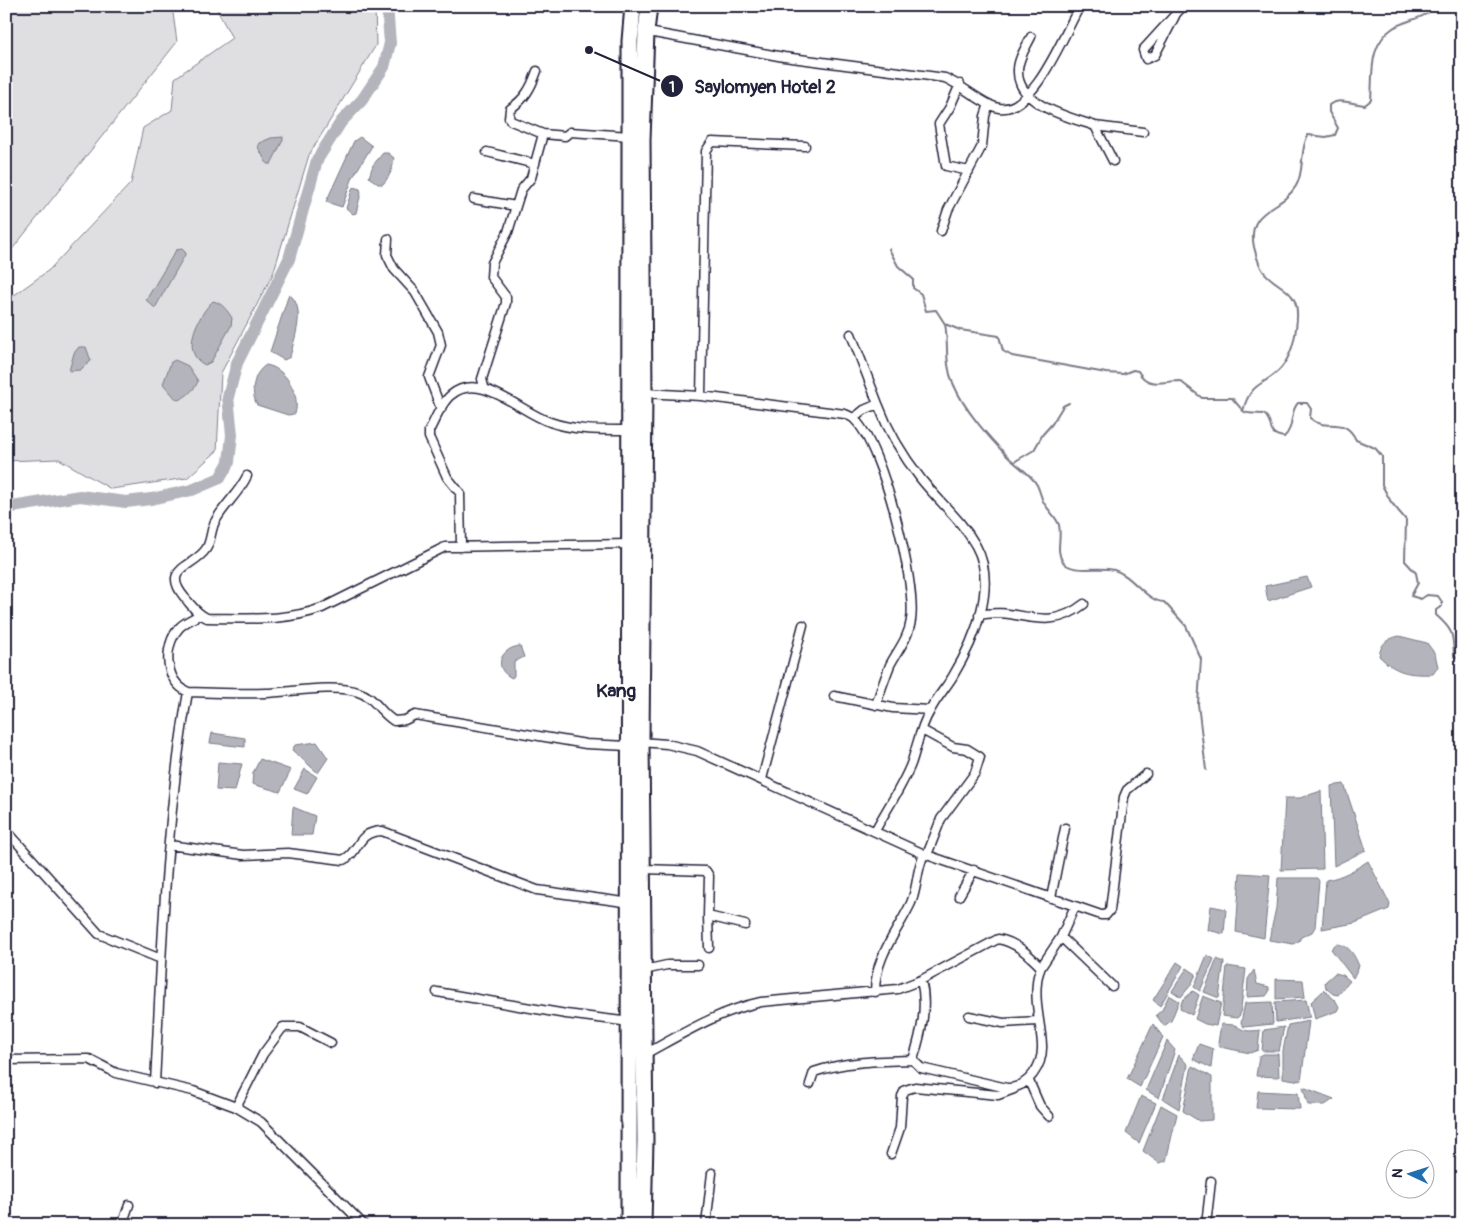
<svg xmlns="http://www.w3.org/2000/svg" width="1468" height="1231" viewBox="0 0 1468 1231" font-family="Pangolin,sans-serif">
<rect width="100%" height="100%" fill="#fff"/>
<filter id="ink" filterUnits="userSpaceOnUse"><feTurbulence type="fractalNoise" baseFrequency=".02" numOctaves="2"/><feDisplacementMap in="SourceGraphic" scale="10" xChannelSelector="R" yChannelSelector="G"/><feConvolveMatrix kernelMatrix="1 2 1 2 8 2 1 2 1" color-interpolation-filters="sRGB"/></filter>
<g filter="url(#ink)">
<path fill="#dfdfe2" stroke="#80808e" d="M6,6h166l5,36 -171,215z
M215,6h160l1,39 -67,110 -36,119 -52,99 -4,78 -30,27 -76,11 -52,-30 -53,2v-160l43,-31 82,-87 12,-55 29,-18 3,-32 57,-40z"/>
<path fill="#b4b4bc" stroke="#7a7a88" d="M283,137v3l-12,24h-4l-9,-17 1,-4 12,-5z
M360,137l12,9 -19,31 -11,30 -16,-5 28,-61z
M383,153h5l6,5c-1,11 -4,18 -11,26h-5l-9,-7 4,-12z
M353,187l7,2 1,4 -5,20 -3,1 -7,-6z
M182,249l4,4 -31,55 -9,-8 30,-50z
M289,294c18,14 5,45 1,63l-6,3 -14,-8z
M213,301c9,2 14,9 19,17l-1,8 -20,36 -6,3c-26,-12 -7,-50 8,-64z
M79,347h7l5,14 -11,9 -11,1 5,-18z
M175,360l13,6 10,15c-2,7 -13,18 -21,19l-14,-16 8,-22z
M266,365c20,3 35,30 29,49l-7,1 -31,-10c-7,-13 -4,-32 9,-40z
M1307,577l4,10 -43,14 -3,-15z
M1399,636l28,7 8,11 3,13 -5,7c-24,1 -37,-1 -54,-18 2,-13 8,-17 20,-20z
M520,646l4,11 -10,5v14l-2,2c-20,-9 -12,-30 8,-32z
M212,733l33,5v9l-35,-4z
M317,742l11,16 -10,15 -26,-23 3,-5z
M260,759l31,11 -11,22 -28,-8 1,-11z
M218,762l24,2 -7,27 -19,-1z
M305,769l12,8 -10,17 -13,-5z
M1344,784l22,66 -32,16 -3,-80z
M1321,791l2,78 -42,1 4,-72h15z
M293,807l22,9 -3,19h-21z
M1368,861l22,43 -1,5 -34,14 -33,6 4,-49c17,-3 28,-10 42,-19z
M1240,873l30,2 -6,63 -28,-6z
M1278,878h39l2,3 -4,46 -3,5 -11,5 -2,4 -6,3 -24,-4 7,-32z
M1211,906l15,3 -2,25 -16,-4z
M1336,944c13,0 19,12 23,22l-6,12 -22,-29z
M1207,955l7,4 -14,32 -6,-4z
M1217,959l7,3 -5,36 -15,-6z
M1177,962l6,4 -23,40 -7,-6z
M1227,966l19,3 -6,46 -3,3 -15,-2z
M1187,968l9,6 -5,11 -10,12 -9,-6z
M1254,970l3,14 12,3v5l-3,4 -19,1 1,-18z
M1335,973l8,2 7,6 -12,14 -5,-1 -7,-6 -1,-6z
M1276,979l27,1 2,17 -29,2z
M1324,990l12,11 3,6 -2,4 -22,8 -4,-17z
M1193,991l6,4 -7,20 -12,-6 2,-8z
M1169,995l10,6 -8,20 -7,5 -8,-11 6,-5z
M1203,996l18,7 -5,23 -11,-2 -10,-5z
M1306,1000l4,17 -34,5 -1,-20z
M1272,1002l1,22 -29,3 -3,-4 4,-20z
M1309,1021l-8,60 -18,-3v-27l5,-26z
M1153,1024l10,13 -23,50 -13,-8z
M1221,1024l14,1c9,6 11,7 25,5l-2,20 -8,3 -30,-6 -2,-4z
M1284,1027l-5,24h-17l2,-21z
M1167,1041l8,9 -16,48 -13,-8z
M1199,1044l14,5 -2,19 -18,-9z
M1263,1054h15l1,23 -23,-1 3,-19z
M1179,1055l9,10 -9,44 -16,-10z
M1192,1066l20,11v43l-13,1 -16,-10z
M1303,1087l31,12 -9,6h-17z
M1258,1091l40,2 2,16 -44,-1z
M1141,1096l15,7 -17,40 -13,-10z
M1161,1105l16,9 -11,47 -7,2 -16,-12z"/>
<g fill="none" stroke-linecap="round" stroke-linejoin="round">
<path stroke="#7a7a88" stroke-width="2" d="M889,249l9,17 15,13v9l8,6 5,17 10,-1 9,14 15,6 39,6 4,15 9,5 94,17 17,1 10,-4 5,1c10,18 24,10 42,10l22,17h30c15,17 8,15 32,16 12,10 0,20 20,23 11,-10 5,-25 14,-34h9l4,6 -1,9c16,15 34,-4 46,22l19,8 7,8v29l9,17 15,18 -1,41 11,12 2,10 -7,13 10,3 6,-4 11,1 4,6v4l-6,4v5c17,15 17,18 18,41l8,4
M945,324c4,20 -1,39 8,59 11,27 35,53 54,73 10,10 24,18 30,29 3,6 4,13 7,18 4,7 13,15 15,22 3,13 -4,26 4,37 9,12 36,4 51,8 19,5 31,31 50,32l22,24 15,33 -3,45 8,66
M1243,411c8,-31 21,-24 38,-43 11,-13 15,-34 16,-50 2,-30 -20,-29 -34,-47 -5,-7 -7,-16 -9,-24 -8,-39 27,-36 42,-61 9,-15 3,-35 12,-51l18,2 9,-2 3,-7 -9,-16v-7c11,-8 22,-1 36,0l6,-5c2,-26 -3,-55 22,-72 11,-7 24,-8 35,-15l2,-7
M1014,462l20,-12 9,-16 9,-10 11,-18 6,-3
M1462,740l-3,9 3,4"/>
<path stroke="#b4b4bc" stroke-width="12" d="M6,508l74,-12 46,6 25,-3 41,-9 28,-12 9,-16 3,-27 -4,-38 9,-34 52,-104 28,-99 24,-38 21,-22 22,-33 6,-24 -3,-37"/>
<g stroke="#22223b" stroke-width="11">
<path id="street" d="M1175,16l-20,39 -9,4 -3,-9 40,-44
M643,31l141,26 161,21c17,7 40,28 54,30 35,6 66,-77 81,-102
M1031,37c-5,10 -13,22 -13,33 -2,35 51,47 77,56l18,35
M537,71c-6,17 -12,28 -27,38l-1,9 2,3 32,13
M960,84l-10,23 -11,17 7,42 23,5
M1095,126l48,6
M487,152l48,12
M474,199l42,7
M941,231l7,-21 34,-64 3,-30 4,-12
M388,239l-1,16 7,14 21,23 23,40 3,13 -12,32 12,32
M851,334l27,70
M484,387l-2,-8 24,-76v-6l-15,-20 1,-14 16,-31 13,-42 10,-12 12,-44 22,2 5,-4 60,4
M644,393l57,3 144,18c4,2 8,3 10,6 27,25 62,163 56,200 -2,17 -13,30 -21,45 -5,13 -10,27 -14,40
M701,396l5,-245 6,-9 93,4
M854,418l10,-8 14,-6c10,27 25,52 43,75 19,24 40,40 55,67 22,40 -2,95 -23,130 -7,12 -17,22 -23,35 -10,16 -13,36 -19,53 -9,23 -25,46 -36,67
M247,476c-8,17 -22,28 -31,44 -6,9 -4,20 -10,29 -13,19 -46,19 -21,49 7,8 12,16 22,20 40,0 77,4 115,-10l123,-61 186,-3
M461,547l-1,-54 -13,-16 -18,-40v-6c6,-11 12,-28 22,-36 29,-25 69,17 99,27 25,9 53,8 79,8
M979,615c40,-9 66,20 105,-11
M188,692c26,1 52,2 78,1 25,-1 69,-9 92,-1 17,5 22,21 36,29l11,-1 10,-5 171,29 42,2
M834,696l59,12 37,2
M922,730l31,17 14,2 13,8 -5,16 -34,46 -14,36
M640,742l27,2 30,7 227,103 177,61h5l4,-5 14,-113 3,-7 19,-16
M762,779l41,-154
M6,830l93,104 62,25
M169,845l74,10 45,-2 55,7c18,-8 12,-28 39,-29l155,59 94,13
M643,869l63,2 3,5 -1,40 37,9
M959,896l15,-26
M1051,898l14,-70
M708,916l1,32
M1061,937l51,49
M1041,967l20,-30 14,-31
M644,970l23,-5h31
M437,992l129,22 64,8
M875,992c0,-36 22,-59 36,-89 7,-16 5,-32 13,-49
M969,1016l34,7 35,-2
M645,1054c37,-20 74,-43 116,-52l137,-13 23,-9 77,-41c18,3 30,15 43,28 -2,5 -4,10 -4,16 -3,20 4,41 5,62 1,20 -13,43 -35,43l-86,-20 -8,-8c-33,1 -68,1 -99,12l-4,12
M6,1060l83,-1 27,14 77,18 43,16 25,15 103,103
M913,1060c8,-26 15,-53 8,-80
M1029,1081l11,25 9,10
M155,1083c7,-131 10,-262 33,-391 -24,-11 -25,-46 -9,-64 5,-6 14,-9 20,-13
M236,1107l27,-53 20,-27h17l31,16
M891,1154l9,-26 2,-32 3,-6 10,-3 83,8 16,-6
M122,1225l7,-20
M706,1225l6,-52
M1206,1225l5,-44"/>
</g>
<g stroke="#22223b" stroke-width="19">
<path id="highway" d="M629,1225l1,-1089v-95l3,-35
M643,1225l2,-85 -4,-398 3,-349 -2,-253 4,-108 3,-26"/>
</g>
<use href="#street" stroke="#fff" stroke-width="8"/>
<use href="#highway" stroke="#fff" stroke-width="15"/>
</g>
</g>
<g text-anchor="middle" stroke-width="5" stroke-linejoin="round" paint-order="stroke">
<g font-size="19" font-weight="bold" fill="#22223b" stroke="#fff">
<text x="616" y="697">Kang</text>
</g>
</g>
<path fill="none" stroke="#22223b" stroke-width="2" d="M589 50L672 86"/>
<g fill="#22223b" stroke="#fff" stroke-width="2">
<circle cx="589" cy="50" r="5"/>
<circle cx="672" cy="86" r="12"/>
</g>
<g font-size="15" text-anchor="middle" font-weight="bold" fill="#fff">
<text x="672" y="92">1</text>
</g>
<g font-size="18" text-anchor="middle" font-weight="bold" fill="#22223b" stroke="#fff" stroke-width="5" stroke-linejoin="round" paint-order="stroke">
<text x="765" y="93">Saylomyen Hotel 2</text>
</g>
<rect width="1468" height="1231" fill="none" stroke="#fff" stroke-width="25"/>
<rect x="12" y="12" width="1443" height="1206" fill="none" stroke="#22223b" stroke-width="2" filter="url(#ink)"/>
<g transform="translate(1410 1174) rotate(274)"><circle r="24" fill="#ffffff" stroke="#a7a7b1"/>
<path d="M0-4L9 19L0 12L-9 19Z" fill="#1f6fb2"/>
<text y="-8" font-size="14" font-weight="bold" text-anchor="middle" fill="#22223b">N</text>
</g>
</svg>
